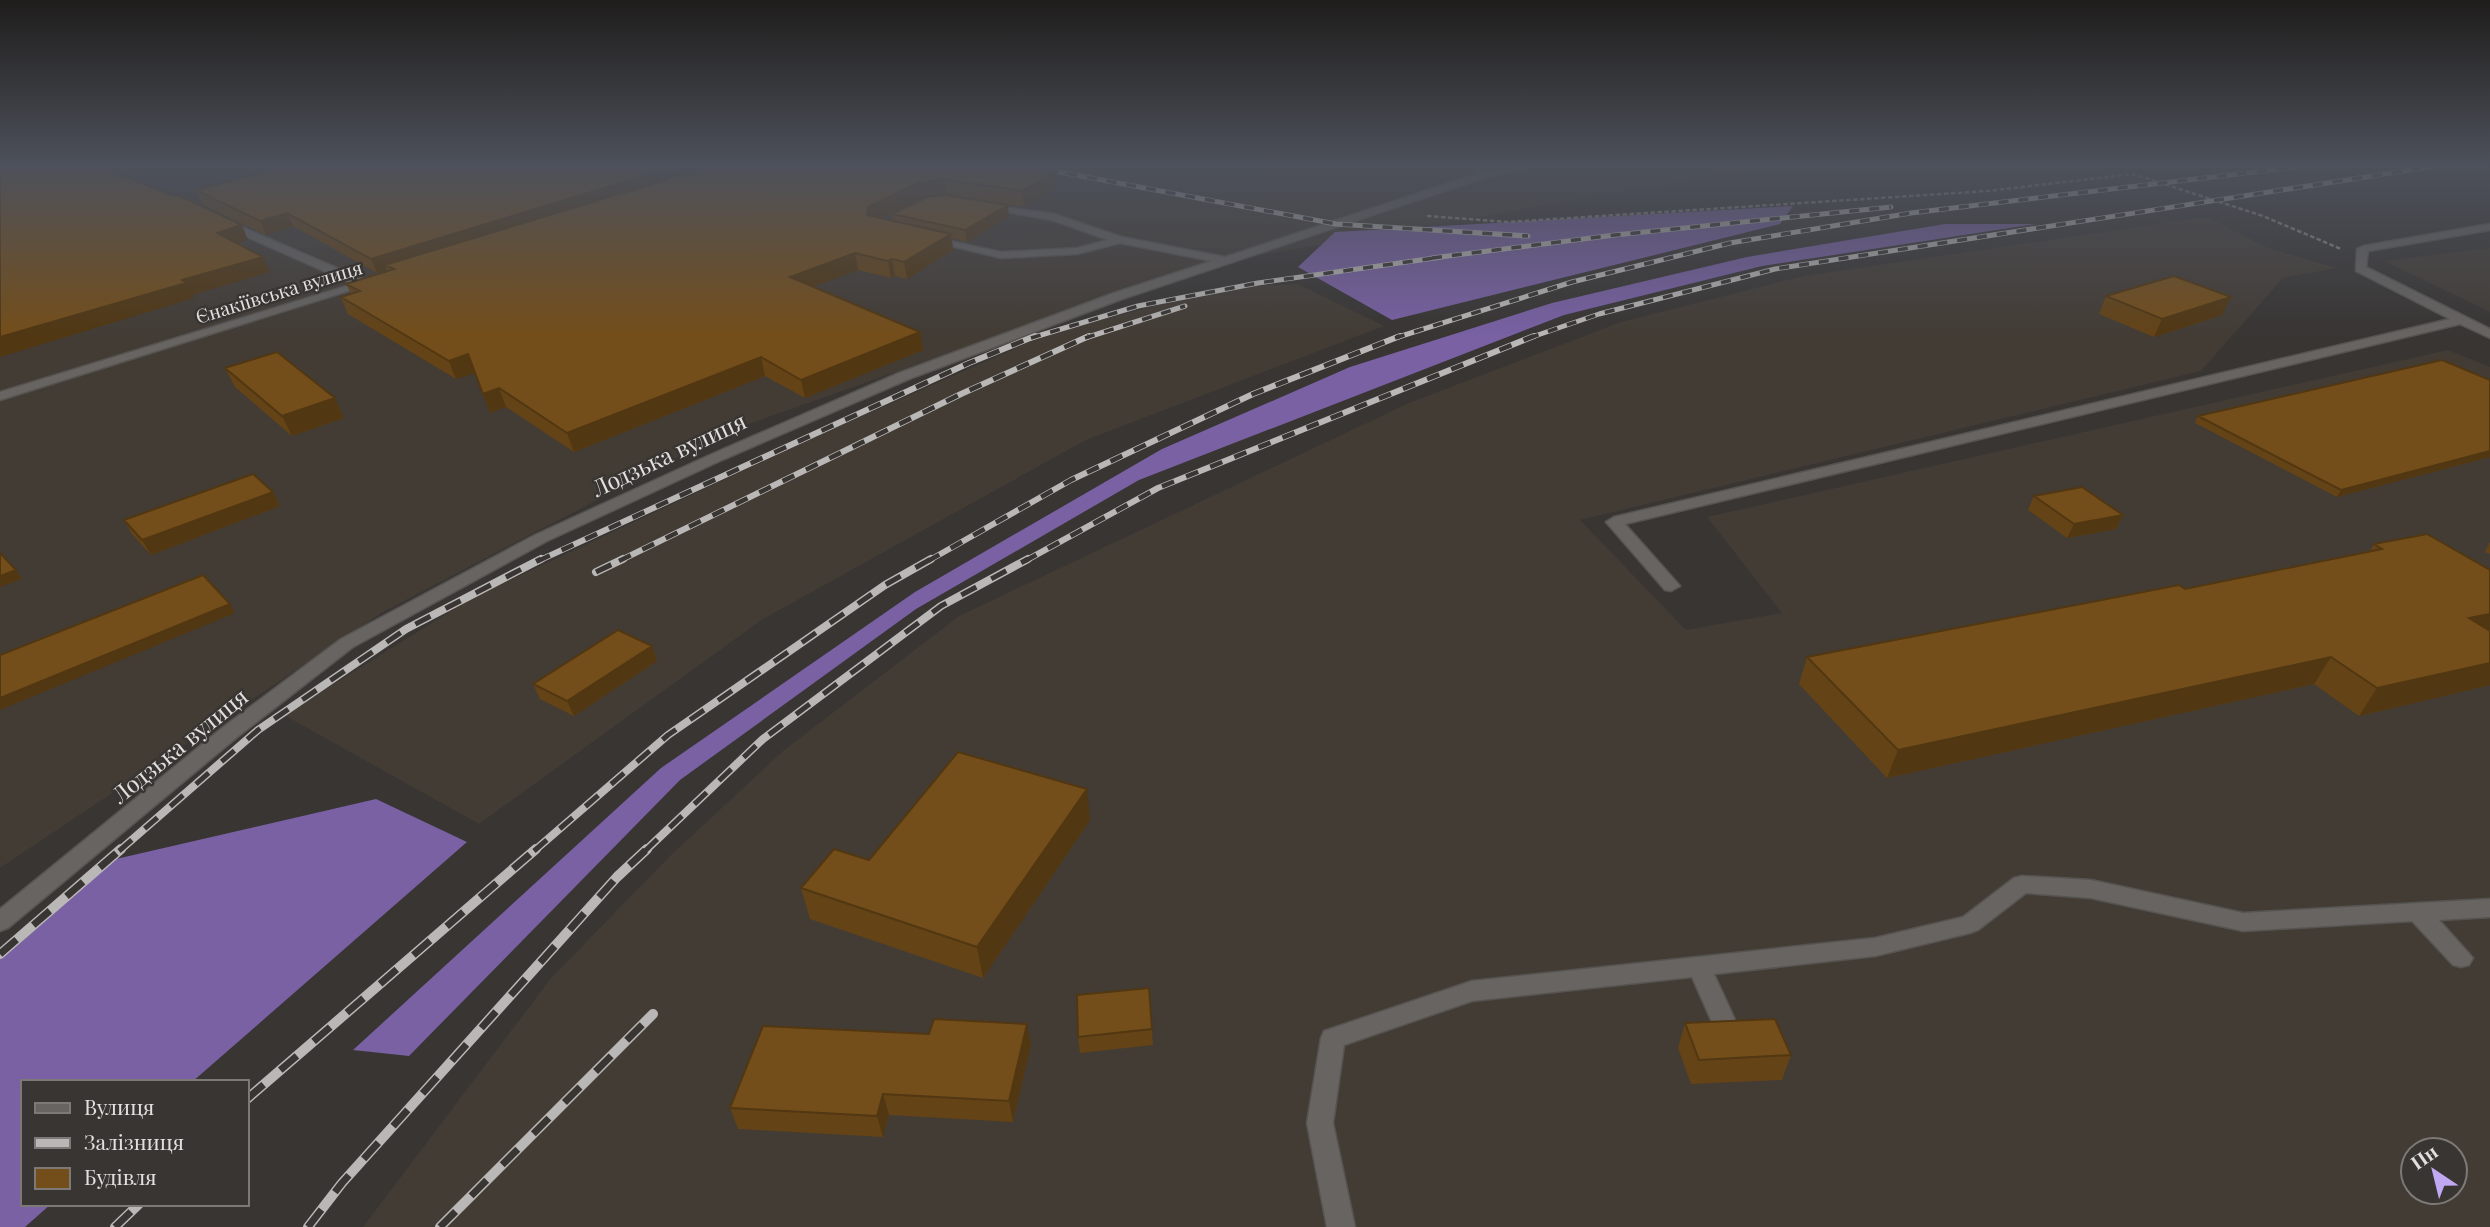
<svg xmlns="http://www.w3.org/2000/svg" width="2490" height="1227" viewBox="0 0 2490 1227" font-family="'Playfair Display',serif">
<rect width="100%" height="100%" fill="#383533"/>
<path fill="#433c35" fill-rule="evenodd" d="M0,166h1772l-575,100 -468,165 -346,181 -383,256z
M2207,217l61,31 68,20 -53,10 -82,93 -621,149 106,110 96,-17 -75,-96 741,-167 42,17v860h-2127l188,-249 120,-123 112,-104 176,-135 450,-213 212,-81 183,-46zM2413,1150h42v42h-42z
M2490,248v64l-106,-51z
M1298,284l86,42 -298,114 -323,179 -284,205 -195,-109 188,-117 343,-161 232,-103 181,-47z"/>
<path fill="#7961a4" d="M1793,206l-13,18 -388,96 -94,-53 37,-35z
M1945,224h90l-273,42 -198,49 -425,165 -223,129 -236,171 -271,276 -56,-6 308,-282 254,-176 247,-143 188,-82 202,-64 195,-46z
M376,799l91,43 -275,240h-169v122h28l-26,23h-25v-274l116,-94z"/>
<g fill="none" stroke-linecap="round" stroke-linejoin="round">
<g stroke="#565451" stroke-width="3">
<path id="minor" d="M1472,166h10l3,5 33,-5h19l-53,12 -362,121 -213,80 -187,81 -175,81 -194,106 -117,91 -228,190 -8,3v-22l222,-181 119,-89 194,-104 177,-81 187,-81 215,-80 98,-32 -92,-18 -43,11 -76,4 -75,-18 6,-3 69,15 76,-4 31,-8 -56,-20 -69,-12v-4l71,10 68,23 103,20 251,-83z
M220,221h8l137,59 6,-2 6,4 -377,118v-8l353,-108 -133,-59z
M2490,224v6l-122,21 -2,16 124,62v9l-30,-14 -835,200 55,62 -9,5 -6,-1 -59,-68 8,-5 836,-198 -94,-48 1,-22 6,-3z
M2022,876l69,4 152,33 247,-14v18l-51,3 34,38 -4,7 -8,2 -8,-2 -41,-44 -169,10 -152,-33 -65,-5 -48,37 -8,3 -95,23 -161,18 22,48 -3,7 -9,3 -9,-3 -23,-52 -220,24 -128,44 -11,78 22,104h-28l-20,-104 14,-85 3,-7 148,-50 403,-43 88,-21 51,-39z"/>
</g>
<path stroke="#8d8a88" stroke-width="2.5" stroke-dasharray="4.5 2.5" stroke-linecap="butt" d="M1427,216l81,6 480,-31 145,-17 130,42 78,33"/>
<use href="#minor" fill="#676461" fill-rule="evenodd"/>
<g stroke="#bab8b6" stroke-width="5">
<path id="rail-far3" d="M1028,166l308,58 192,12
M1432,258l183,-23 276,-28
M1031,338l107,-32 120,-23 184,-26
M1085,338l100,-32
M1395,338l177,-56 158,-39 181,-30 393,-47
M1529,338l70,-24 176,-45 661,-103"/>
</g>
<g stroke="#bab8b6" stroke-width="6">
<path id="rail-far2" d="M538,561l431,-198 66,-27
M619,561l342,-167 128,-58
M928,561l143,-81 182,-86 147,-58
M1025,561l133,-73 376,-152"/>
</g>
<g stroke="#bab8b6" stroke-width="8">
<path id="rail-far1" d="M596,572l27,-13
M119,851l139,-121 148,-101 135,-70
M534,851l134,-116 217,-150 46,-26
M645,851l118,-112 178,-133 87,-47"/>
</g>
<g stroke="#bab8b6" stroke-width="10">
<path id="rail" d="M0,954l121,-105
M247,1099l289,-250
M115,1227l24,-23
M308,1227l34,-44 275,-306 30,-28
M440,1227l213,-213"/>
</g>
<use href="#rail-far3" stroke="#383533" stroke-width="3.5" stroke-dasharray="10" stroke-linecap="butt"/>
<use href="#rail-far2" stroke="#383533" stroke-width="4.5" stroke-dasharray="13" stroke-linecap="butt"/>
<use href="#rail-far1" stroke="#383533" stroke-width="5" stroke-dasharray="17" stroke-linecap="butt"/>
<use href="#rail" stroke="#383533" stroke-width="7" stroke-dasharray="22" stroke-linecap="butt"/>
</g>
<path fill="#644316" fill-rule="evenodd" d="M723,166l335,20 -34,21 -78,-13 63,22 -42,26 -15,-4 1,12 -46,29 -12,-3 -4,2 -33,-8 -45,16 107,46 3,18 -118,48 -40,-22 -191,76 -68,-45 -16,6 -15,-40 -19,6 -108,-65 -7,-17 10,-3 -5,-10 42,-13 -1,-1 -10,3 -84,-47 -27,9 -64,-31 -6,-14 495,-15zM927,198l-35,16 1,7 -12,-3 39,-19z
M2106,296l116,19 -68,22 -55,-23z
M225,368l110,30 9,20 -52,18 -57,-49z
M2490,380v77l-153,40 -142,-74 3,-7z
M273,492l7,14 -129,49 -19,-21 -8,-14z
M2034,496l89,19 -7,14 -49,9 -39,-28z
M2490,542v12l-5,-2z
M2374,544l116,26v115l-131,31 -45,-32 -427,94 -88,-94 8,-27 378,-68 184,-37z
M652,646l5,15 -83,55 -34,-17 -7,-15z
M1090,820l-107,158 -173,-59 -9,-31 68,-28z
M1149,988l4,57 -73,8 -2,-16z
M1685,1023l106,32 -9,25 -91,4 -13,-36z
M1031,1045l-18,77 -124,-7 -6,22 -145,-8 -8,-21z"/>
<path fill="#513712" d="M97,166h57l-51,12z
M673,167l4,13 -292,85 2,5 -10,3 -6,-14z
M1056,171l2,15 -34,21 -2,-16z
M944,179l2,15 -26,5 -49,24 -4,-8 1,-8 50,-24z
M1008,205l1,11 -42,26 -2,-12z
M287,213l6,13 -27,9 -6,-14z
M242,225l6,15 -24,7 -7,-14z
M951,234l2,16 -46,29 -3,-17z
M855,253l3,17 -64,24 -4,-17z
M263,257l7,15 -78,23 2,3 -194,59v-20l182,-57z
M892,259l3,17 -4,2 -3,-17z
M2231,297l-9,18 -68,22 8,-18z
M920,332l3,18 -118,48 -4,-18z
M468,354l7,19 -19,6 -7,-18z
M761,357l4,19 -191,76 -7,-19z
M499,388l7,19 -16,6 -7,-19z
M335,398l9,20 -52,18 -10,-20z
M2490,451v6l-153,40 4,-7z
M273,492l7,14 -129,49 -9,-15z
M2123,515l-7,14 -49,9 7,-14z
M16,570l6,9 -22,8v-11z
M230,604l5,9 -235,97v-12z
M2490,614v23l-21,-19z
M652,646l5,15 -83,55 -7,-15z
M2331,657l-17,27 -427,94 11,-28z
M2490,663v22l-131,31 18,-28z
M1087,789l3,31 -107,158 -6,-31z
M1027,1024l4,21 -18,77 -4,-21z
M883,1094l6,21 -6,22 -6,-21z"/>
<path fill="#744e1a" stroke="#513712" stroke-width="2" d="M0,166h100l73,30 5,-1 64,30 -25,8 46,24 -81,23 4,3 -186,54z
M287,166h385l1,1 -302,92 -84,-46 -27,8 -64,-31z
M723,166h305l28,5 -34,20 -78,-12 -26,4 -50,24 -1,8 84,19 -47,28 -12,-3 -4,2 -33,-8 -65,24 130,55 -119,48 -40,-23 -194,76 -68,-45 -16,6 -15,-40 -19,7 -108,-64 19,-6 -14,-7 48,-15 -9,-4 277,-84 23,-9 6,3z
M945,195l63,10 -43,25 -73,-16 35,-17z
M2174,276l57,21 -69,22 -56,-23z
M277,352l58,46 -53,18 -57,-48z
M2442,360l48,20v71l-149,39 -143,-74z
M253,474l20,18 -131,48 -18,-20z
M2082,487l41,28 -49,9 -40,-28z
M2427,534l63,36v44l-21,4 21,13v32l-113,25 -46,-31 -433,93 -91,-93 372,-72 6,4 197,-40 -8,-5z
M0,553l16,17 -16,6z
M203,575l27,29 -230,94v-43z
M618,630l34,16 -85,55 -34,-17z
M958,752l129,37 -110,158 -176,-59 33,-39 35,11z
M1149,988l3,41 -74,8 -1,-42z
M934,1019l93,5 -18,77 -126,-7 -6,22 -147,-8 33,-82 166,8z
M1775,1019l16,36 -92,5 -14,-37z"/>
<linearGradient id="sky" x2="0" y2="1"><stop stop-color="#1f1d1c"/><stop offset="0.49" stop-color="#4d515b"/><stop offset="1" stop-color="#4d515b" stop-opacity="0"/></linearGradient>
<rect width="2490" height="337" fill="url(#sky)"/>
<g text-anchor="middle" stroke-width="5" stroke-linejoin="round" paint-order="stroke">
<g font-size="19" fill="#e2e0de" stroke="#383533">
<text transform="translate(279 292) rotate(-17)" y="7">Єнакіївська вулиця</text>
</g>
<g font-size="23" fill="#e2e0de" stroke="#383533">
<text transform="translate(669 455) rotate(-25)" y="8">Лодзька вулиця</text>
<text transform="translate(180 746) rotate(-39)" y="8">Лодзька вулиця</text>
</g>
</g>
<rect x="21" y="1080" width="228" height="126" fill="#383533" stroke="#7c7977" stroke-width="2"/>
<rect x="35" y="1103" width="35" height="10" fill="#676461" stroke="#7c7977" stroke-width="2"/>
<text x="84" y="1115" font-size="21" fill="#e2e0de">Вулиця</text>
<rect x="35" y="1138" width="35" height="10" fill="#bab8b6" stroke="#7c7977" stroke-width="2"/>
<text x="84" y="1150" font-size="21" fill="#e2e0de">Залізниця</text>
<rect x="35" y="1168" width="35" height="21" fill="#744e1a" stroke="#7c7977" stroke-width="2"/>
<text x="84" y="1185" font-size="21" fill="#e2e0de">Будівля</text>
<g transform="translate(2434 1171) rotate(325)"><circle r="33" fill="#383533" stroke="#7c7977" stroke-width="2"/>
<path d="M0-5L12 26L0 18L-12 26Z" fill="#c1a8f3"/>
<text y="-10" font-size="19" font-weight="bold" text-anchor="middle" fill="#e2e0de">Пн</text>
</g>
</svg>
